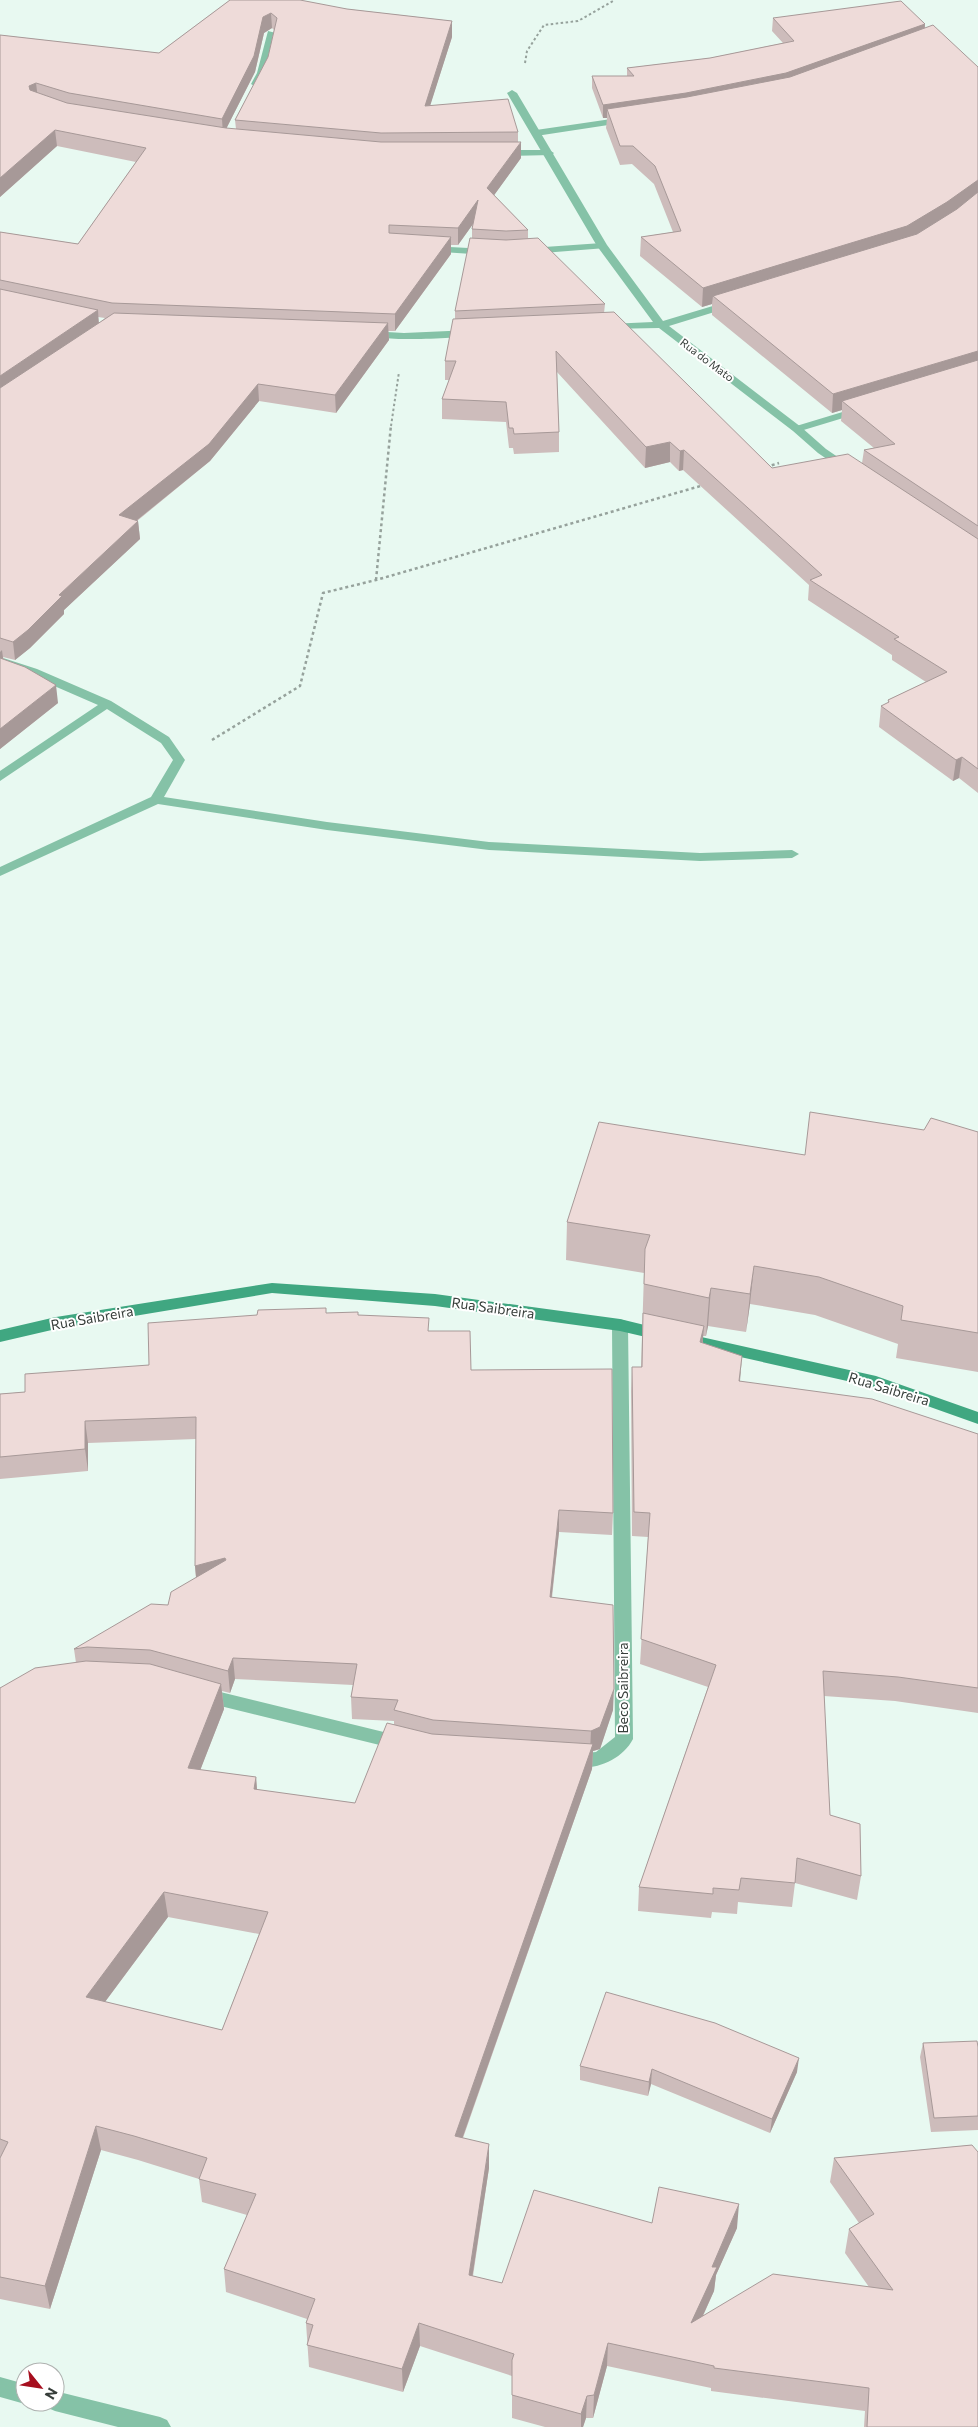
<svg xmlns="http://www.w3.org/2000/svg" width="978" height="2427" viewBox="0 0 978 2427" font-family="Commissioner,sans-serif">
<rect width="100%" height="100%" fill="#e8f9f1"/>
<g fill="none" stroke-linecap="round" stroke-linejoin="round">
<path stroke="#96a29c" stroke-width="2" stroke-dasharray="2.5 2.5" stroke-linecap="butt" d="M525,63l2,-12 17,-26 34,-4 37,-21
M391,426l8,-54"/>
<path stroke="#96a29c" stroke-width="2.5" stroke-dasharray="3 3" stroke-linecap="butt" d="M766,467l13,-4
M376,580l15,-155
M212,740l88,-54 23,-93 53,-13 328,-95"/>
<path fill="#85c2a7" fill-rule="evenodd" d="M268,31l8,2 -9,40 -8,13 -3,1 -5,-3 6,-11z
M625,117l5,3 -2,2 -92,14 -5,-3 5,-3z
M549,150l5,3 -2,2 -50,1 -5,-3 5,-3z
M602,243l4,1v4l-76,6 -5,-3 5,-3z
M431,246l56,3 5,3 -5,3 -60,-4v-4z
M859,407l4,1v4l-66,20 -6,-3 2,-2z
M620,1319l6,2 2,4 5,414c-12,23 -43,34 -67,26l-3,-5 3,-5 30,-3 19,-15 -3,-412 2,-4z
M204,1688l196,48 6,2 3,5 -3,5 -6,2 -196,-48 -6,-2 -3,-5 3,-5z"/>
<path fill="#85c2a7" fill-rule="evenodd" d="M512,90l5,3 90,152 56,76 63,-19h8v4l-65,20 132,101 25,22 25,17v4h-8l-25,-17 -25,-22 -134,-103 -54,1v-4l4,-1 44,-2 -56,-76 -90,-153z
M471,330l4,1v4c-15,4 -103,7 -111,-1l5,-3 35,2z
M0,657l37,12 74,32 58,36 16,23 -21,37 163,25 162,20 211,11 92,-3 7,4 -7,4 -92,3 -211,-11 -162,-20 -169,-26 -158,72v-9l151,-70 22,-37 -12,-17 -54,-34 -107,72v-10l98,-66 -69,-30 -29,-10z
M0,2377l25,7v18h5l-5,2 -25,-7z
M55,2391l105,26 7,3 4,7h-53l-63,-16 -7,-3 -3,-6h10z"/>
<path fill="#40a781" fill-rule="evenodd" d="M272,1283l163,11 185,25 49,12 2,4 -2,4 -6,2 -43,-10 -185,-25 -163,-13 -216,36 -56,13v-12l56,-13z
M688,1334l188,42 102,36v12l-104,-37 -192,-43 -2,-4 2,-4z"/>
</g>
<path fill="#cdbcbb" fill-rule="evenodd" d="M230,0l117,9 105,12v16l-22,68 88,27v10l3,16 -27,37 34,35v8l77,66 -1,9 168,155 90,-5 2,-13 10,-2 -33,-27 1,-11 -10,3 -120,-98v-11l-10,3 -62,-51 1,-19 32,-5 -19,-48 -22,-20 -12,1 -14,-37 1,-10h-4l-11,-30v-12h35v-8l83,-10 73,-15 -11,-12 1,-13 152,6v4l53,39v726l-19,-15 -6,3 -74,-54 2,-21 7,-3v-3l38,-18 -34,-22v-5l-84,-55 1,-15 -126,-115 -4,1 -9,-9 -25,6 -88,-96 2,60v20l-45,2 -1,-6h-4l-3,-26 -64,-3v-20l7,-19h-4v-19l10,-42v-8l17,-73v-9l1,-5 -15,21h-7v9l-56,77h-7l1,9 -53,73 -77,-12 -49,60 -73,60h1l2,18 -76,71v4l-34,34 -15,12 -12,-3 1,2 54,44 -58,46v-517l78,12 58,-82 -79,-16 -57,51v-162l159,18zM272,28l2,2 -6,27 -33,63 1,9h-10l29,-57 9,-39zM98,317l7,1 -6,5z
M924,1130l54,2v240l-82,-14 2,-14 -83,-29 -65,-11 -4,28 -38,-6 -2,10h-3v7l37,38 238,53v279l-83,-12 -71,-5 6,119 31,61 -4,24 -62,-17 -3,24 -54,-5 -1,12 -25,-2 -1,6 -73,-7 1,-24 69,-200 -68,-23 8,-127 -16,-1 -1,-145 1,-24h9l3,-94 -78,-13 1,-38 238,-67z
M326,1313l32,2 71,16 42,39 142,143 -1,22 -53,-3 -7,66 61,112 -13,39 -7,2 -1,18 -129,369 26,30 -16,108 29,7 150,-60 85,5 -21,47 -2,16 -11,25 166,-29 -24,-34 4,-24 10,-6 -29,-41 4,-24 138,-13 6,282h-114l1,-16 -154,-20v-3l-104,-22 -14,52h-7l-3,9h-38l-33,-9v-42l-92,-30 -17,46 -94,-25 -3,-44 1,-4 -81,-27 -2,-23 23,-54 -45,-13 -3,-23 -61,-19 -37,-10 -51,159 -50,-10v-611l76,-25 -2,-14 94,-44 28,-27 -1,-12 1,-127 -108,4v28l-88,8v-85l25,-2 124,-27zM235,1679l118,6 -2,12 1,22 42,2v4l-39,78 -98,-13 -1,-13 -56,-7 24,-61 -2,-18 8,2zM168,1917l91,17 -37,96 -117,-28z
M923,2043l55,4v83l-47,2 -11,-75z
M580,2066l217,6 -27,61 -119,-49 -3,12 -68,-16z"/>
<path fill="#a79998" d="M271,13l1,15 -8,5 -9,39 -32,63 -1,-16 41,-102z
M452,21v16l-27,85v-16z
M925,24l-1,12 -138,50 -179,23v9h-4v-13z
M36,83l2,16 -7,3 -2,-16z
M55,130l2,16 -57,51v-19z
M521,142v16l-34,47v-17z
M978,180v18l-73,47 -192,51 -1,8 -10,3 1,-19z
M478,200v17l-20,28v-17z
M451,237v17l-56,77v-17z
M98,310l1,17 -99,68v-19z
M388,323l1,17 -53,73 -1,-18z
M978,351v19l-136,31v9l-10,3 1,-19z
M258,384l1,17 -49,60 -89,72 -2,-18z
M670,442v20l-25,6 1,-21z
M684,450l-1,20 -4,1 1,-20z
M138,521l2,18 -76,71v4l-34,34 -15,12 -2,-18 46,-47z
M2,650l3,23 -5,-14v-7z
M56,685l2,18 -58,46v-20z
M962,757l-3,21 -6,3 3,-21z
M754,1266l-4,38 -4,28 4,-38z
M711,1288l-3,38 -2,10 3,-38z
M704,1326l-2,25 -2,-9z
M742,1356l-2,25 -4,25z
M85,1421l3,22v28l-3,-22z
M559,1510v22l-10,87 1,-22z
M225,1558l2,22 -30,7 -2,-21z
M233,1658l2,21 -5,14 -2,-22z
M221,1684l3,25 -33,85 -3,-26z
M614,1689l-1,21 -13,39 -7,2 -1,18 -137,390v-23l135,-384 1,-21z
M256,1777l2,25 -4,-13z
M164,1892l4,25 -78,105 -4,-25z
M799,2058l-2,14 -27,61 2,-14z
M652,2069l-1,15 -3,12 1,-14z
M96,2126l5,24 -51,159 -5,-23z
M489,2144v24l-20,130v-23z
M739,2204l-2,24 -21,47 -2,16 -25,55 2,-23 21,-56z
M419,2323l1,23 -17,46 -1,-23z
M608,2343l-1,23 -14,52 1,-23z
M587,2396l-1,22 -3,9h-2v-13z"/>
<path fill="#eedbd9" stroke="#a79998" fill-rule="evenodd" d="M230,0h70l47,9 105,12 -27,85 83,-7 10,33 -137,1 -146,-13 33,-63 9,-39 -6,-5 -8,4 -9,39 -32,63 -153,-26 -33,-10 -7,3 1,4 37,13 159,25 155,14h140l-34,46 41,42 -22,1 -34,-2 6,-29 -20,28 -69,-3v8l62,4 -56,77 -283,-11 -112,-23v-48l78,12 68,-96 -91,-18 -55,48v-143l159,18z
M901,1l24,23 -139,49 -100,20 -83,12 -11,-29h42l-7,-8 83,-10 84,-17 -21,-23z
M933,25l45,42v113l-31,22 -40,24 -204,62 -62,-51 40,-6 -26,-65 -22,-20h-13l-13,-37 80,-12 103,-20z
M978,192v159l-145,43 -120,-98 204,-62 40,-25z
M470,238l36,2 32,-2 67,66 -150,7z
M0,289l98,21 -98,66z
M614,312l158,156 76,-14 130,85v230l-16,-12 -6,3 -75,-54 8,-4 -1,-2 59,-28 -53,-33 5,-2 -89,-57 12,-5 -138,-125 -4,1 -10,-9 -24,5 -90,-96 3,81 -45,2 -1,-6h-4l-3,-26 -64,-3 14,-38h-11l8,-42z
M114,313l274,10 -53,72 -77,-11 -49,60 -90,71 19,6 -79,74 3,1 -34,34 -15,12 -13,-4v-250z
M978,360v166l-114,-76 31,-6 -53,-43z
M0,658l25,9 31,18 -56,44z
M810,1112l114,18 7,-12 47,14v201l-77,-13 2,-14 -84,-29 -65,-11 -4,28 -39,-6 -2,10 -65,-14 1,-35 5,-14 -83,-13 32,-100 206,33z
M326,1308v5l32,-1v3l71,3 -1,13h42l1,39 141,-1 1,144 -54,-3 -9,87 63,8 1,84 -14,38 -9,4 -158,-11 -39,-10 4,-10 -47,-3 6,-33 -124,-6 -5,13 -78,-21 -63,-3 -13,2 77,-45 17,1 3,-13 55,-32 -1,-2 -30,8 1,-149 -111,4v28l-85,8v-63l25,-2v-18l124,-9 -1,-42 109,-8 1,-5z
M643,1313l61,13 -4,16 42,14 -3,25 133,18 106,35v254l-80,-11 -75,-6 7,144 30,9 1,52 -64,-18 -2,25 -54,-5 -2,12 -26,-2v6l-74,-7 77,-222 -75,-26 9,-126 -16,-1 -2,-145h10z
M86,1661l64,3 71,20 -33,84 68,9 -2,12 101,14 32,-80 45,11 161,10 -138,392 34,8 -20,131 33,8 32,-93 118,33 7,-36 80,17 -27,63h5l-26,56 82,-49 120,16 -44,-61 25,-15 -40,-56 138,-13 6,7v275h-111l2,-39 -155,-20v-2l-106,-23 -14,52 -7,1 -6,18 -69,-19v-35l2,-6 -95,-31 -17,46 -95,-24 6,-20 -7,-2 9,-24 -91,-30 32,-75 -57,-15 8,-21 -73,-22 -38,-10 -51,160 -45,-9v-119l8,-16 -8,-3v-451l35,-20zM164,1892l104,20 -46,118 -136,-33z
M606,1992l109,31 84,35 -27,61 -120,-50 -3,13 -69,-16z
M977,2041l1,6v69l-44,2 -11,-75z"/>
<g text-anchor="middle" stroke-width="4" stroke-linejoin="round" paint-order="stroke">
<g font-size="11" fill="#373e3a" stroke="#fff">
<text transform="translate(707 360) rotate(37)" y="4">Rua do Mato</text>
</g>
<g font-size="14" fill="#373e3a" stroke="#fff">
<text transform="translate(493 1308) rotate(8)" y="5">Rua Saibreira</text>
<text transform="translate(92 1318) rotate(-10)" y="5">Rua Saibreira</text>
<text transform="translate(889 1389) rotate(17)" y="5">Rua Saibreira</text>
<text transform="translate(623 1688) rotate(-90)" y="5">Beco Saibreira</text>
</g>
</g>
<g transform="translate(40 2387) rotate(120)"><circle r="24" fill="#ffffff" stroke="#afb2b0"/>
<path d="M0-4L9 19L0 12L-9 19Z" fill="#a60e1e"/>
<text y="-8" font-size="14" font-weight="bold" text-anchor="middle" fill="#373e3a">N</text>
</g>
</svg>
